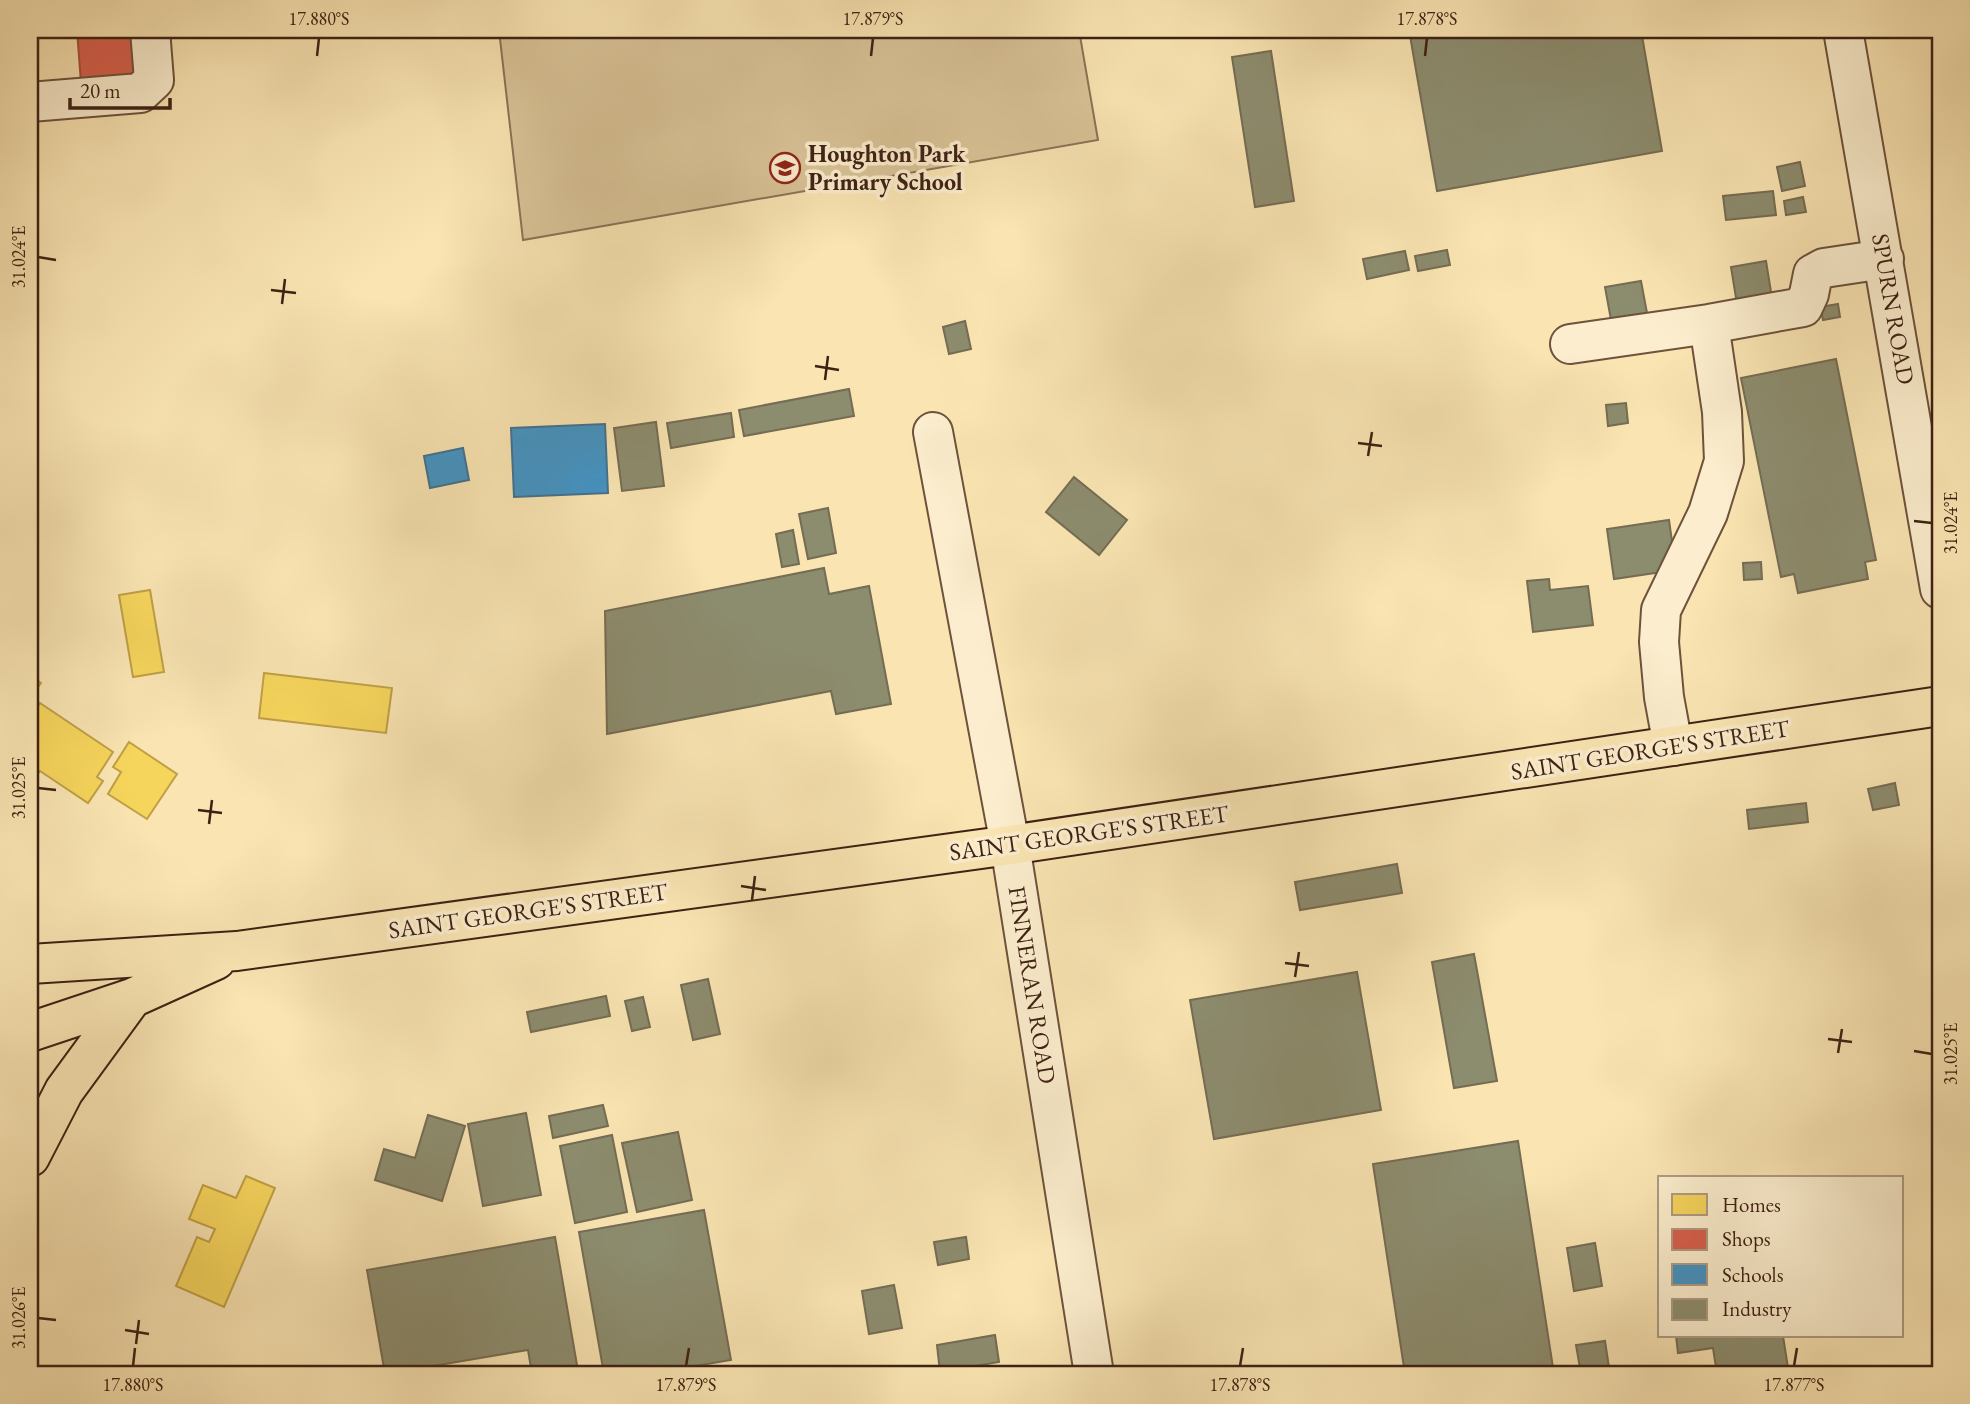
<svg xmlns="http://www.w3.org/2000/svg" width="1970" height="1404" viewBox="0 0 1970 1404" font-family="'EB Garamond',serif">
<rect width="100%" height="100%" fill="#f9e4b2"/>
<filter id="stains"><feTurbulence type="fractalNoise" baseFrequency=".00286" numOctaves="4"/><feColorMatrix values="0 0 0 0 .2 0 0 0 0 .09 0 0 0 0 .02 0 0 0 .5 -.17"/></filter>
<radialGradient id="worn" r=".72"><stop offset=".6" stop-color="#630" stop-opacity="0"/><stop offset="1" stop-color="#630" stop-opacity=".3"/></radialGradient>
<path fill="#d9c397" stroke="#8c7256" stroke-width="2" d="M499,30h580l19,110 -575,100z"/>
<path fill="#f6d55c" stroke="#bf9f46" stroke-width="2" d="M150,590l14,82 -31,5 -14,-82z
M264,673l128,15 -6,45 -127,-15z
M30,675l11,8 -11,15z
M40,703l73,49 -16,25 6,4 -15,22 -48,-32 -6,8 -4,-2v-58z
M129,742l48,32 -30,45 -39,-25 13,-22 -8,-5z
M246,1176l29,12 -51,119 -48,-21 21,-49 12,5 6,-13 -26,-10 14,-34 33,13z"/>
<path fill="#d6604d" stroke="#a84d3c" stroke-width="2" d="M77,30h70l3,48 -69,5z"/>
<path fill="#4393c3" stroke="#42718e" stroke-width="2" d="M605,424l3,69 -94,4 -3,-69z
M463,448l6,32 -39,8 -6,-32z"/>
<path fill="#8c8c6e" stroke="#756c53" stroke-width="2" d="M1409,30h232l21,121 -225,40z
M1271,51l23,150 -39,6 -23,-150z
M1800,162l5,24 -23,5 -5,-24z
M1773,191l3,24 -50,5 -3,-24z
M1803,197l3,15 -20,3 -2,-14z
M1447,250l3,15 -32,6 -3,-15z
M1405,251l4,19 -42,9 -4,-20z
M1766,261l6,37 -35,6 -6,-37z
M1641,281l6,32 -36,7 -6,-33z
M1838,304l2,13 -17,3 -3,-13z
M965,321l6,28 -22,5 -6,-27z
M1836,359l40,201 -11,2 3,17 -70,14 -4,-19 -13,3 -40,-199z
M849,389l5,27 -110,20 -5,-26z
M1626,403l2,20 -20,3 -2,-21z
M731,413l3,24 -63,11 -4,-25z
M656,422l8,64 -42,5 -8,-63z
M1074,477l53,43 -28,35 -53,-43z
M828,508l8,45 -28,6 -9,-45z
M1669,520l7,50 -62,9 -7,-50z
M793,530l6,34 -17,3 -6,-33z
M1761,562l1,17 -18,1 -1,-17z
M824,568l5,26 40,-8 22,118 -55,10 -5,-23 -224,43 -2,-123z
M1549,579l1,11 38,-4 5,39 -60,7 -6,-51z
M1895,783l4,22 -26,5 -5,-21z
M1806,803l2,19 -59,7 -2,-19z
M1397,864l5,29 -102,17 -5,-28z
M1474,954l23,127 -43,7 -22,-126z
M1357,972l24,138 -167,29 -24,-139z
M708,979l12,55 -27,6 -12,-55z
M606,996l4,20 -79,16 -4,-20z
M643,997l7,30 -18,4 -7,-30z
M603,1105l5,21 -55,12 -4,-22z
M526,1113l15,82 -58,11 -15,-82z
M428,1115l37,11 -23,75 -67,-21 9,-31 31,9z
M678,1132l14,68 -55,12 -15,-69z
M612,1135l15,77 -52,11 -15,-77z
M1518,1141l36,233h-149l-32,-210z
M704,1210l27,150 -83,14h-44l-25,-142z
M555,1237l23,134 -20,3h-26l-4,-24 -143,24 -18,-104z
M966,1237l3,22 -31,6 -4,-23z
M1595,1243l7,43 -28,5 -7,-43z
M894,1285l8,43 -33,6 -7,-43z
M995,1335l4,27 -59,10 -3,-27z
M1676,1336h107l6,38h-72l-4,-26 -35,5z
M1605,1341l5,33h-29l-5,-29z"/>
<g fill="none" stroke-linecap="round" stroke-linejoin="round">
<g stroke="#6d523c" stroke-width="42">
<path id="minor" d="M1843,30l97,559
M30,102l110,-9 14,-13 -4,-50
M1570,344l139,-20 94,-17 6,-13 4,-20 11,-6 60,-9
M933,432l77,413 84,529
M1673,746l-9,-49 -5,-55 2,-32 47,-97 16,-52 -2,-49 -13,-88"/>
</g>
<g stroke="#3e2114" stroke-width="42">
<path id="major" d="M30,964l207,-13 773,-106 930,-139
M30,1032l102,-34 84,-38
M30,1157l34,-66 68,-93"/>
</g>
<use href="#minor" stroke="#fbedcd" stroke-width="38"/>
<use href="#major" stroke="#f9e4b2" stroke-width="38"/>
</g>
<path fill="none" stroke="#3e2114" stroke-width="2.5" d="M317,56l2,-18M871,56l2,-18M1425,56l2,-18M38,257l18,3M271,290l25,3M282,304l3,-25M815,366l24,4M825,380l3,-24M1358,443l24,3M1368,456l4,-24M1914,521l18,2M38,788l18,2M198,810l24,3M209,824l3,-24M741,886l25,4M752,900l3,-24M1285,963l24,3M1295,977l4,-25M1828,1039l24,3M1914,1051l18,3M1838,1053l4,-24M38,1318l18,2M125,1330l24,4M136,1344l3,-24M133,1366l2,-18M686,1366l3,-18M1240,1366l3,-18M1794,1366l3,-18"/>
<defs>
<g id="school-ring" transform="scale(1.575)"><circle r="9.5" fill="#fbedcd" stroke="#8f2418" stroke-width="1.5"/><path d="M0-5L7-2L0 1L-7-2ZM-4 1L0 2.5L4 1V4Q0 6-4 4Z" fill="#8f2418"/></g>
</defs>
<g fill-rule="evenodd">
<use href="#school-ring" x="785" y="168"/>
</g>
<g text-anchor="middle" stroke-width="7" stroke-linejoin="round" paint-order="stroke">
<g font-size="24" font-weight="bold" fill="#3e2114" stroke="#fbedcd" text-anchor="start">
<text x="808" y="162">Houghton Park<tspan x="808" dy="28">Primary School</tspan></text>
</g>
<g font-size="24" fill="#3e2114" stroke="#fbedcd">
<text transform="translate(1893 309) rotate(80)" y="8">SPURN ROAD</text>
<text transform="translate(1650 750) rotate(-9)" y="8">SAINT GEORGE'S STREET</text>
<text transform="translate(1089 833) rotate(-8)" y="8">SAINT GEORGE'S STREET</text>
<text transform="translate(528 911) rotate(-8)" y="8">SAINT GEORGE'S STREET</text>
<text transform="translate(1032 985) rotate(81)" y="8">FINNERAN ROAD</text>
</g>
</g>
<rect width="1970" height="1404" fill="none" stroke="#f9e4b2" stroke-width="77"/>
<rect x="1658" y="1176" width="245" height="161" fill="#fbedcd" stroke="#af9b83" stroke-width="2"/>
<rect x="1672" y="1194" width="35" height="21" fill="#f6d55c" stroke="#af9b83" stroke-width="2"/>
<text x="1722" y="1212" font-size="21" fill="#3e2114">Homes</text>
<rect x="1672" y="1229" width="35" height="21" fill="#d6604d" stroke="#af9b83" stroke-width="2"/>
<text x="1722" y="1246" font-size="21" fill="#3e2114">Shops</text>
<rect x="1672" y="1264" width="35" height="21" fill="#4393c3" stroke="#af9b83" stroke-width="2"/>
<text x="1722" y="1282" font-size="21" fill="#3e2114">Schools</text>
<rect x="1672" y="1299" width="35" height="21" fill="#8c8c6e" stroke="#af9b83" stroke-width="2"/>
<text x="1722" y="1316" font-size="21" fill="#3e2114">Industry</text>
<path d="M70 98v10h100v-10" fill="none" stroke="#3e2114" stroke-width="3.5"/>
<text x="80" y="98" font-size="21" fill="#3e2114" stroke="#fbedcd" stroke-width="5" paint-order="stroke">20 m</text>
<rect x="38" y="38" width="1894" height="1328" fill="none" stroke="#3e2114" stroke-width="2.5"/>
<g font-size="18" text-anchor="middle" fill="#3e2114">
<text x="319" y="25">17.880°S</text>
<text x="873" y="25">17.879°S</text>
<text x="1427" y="25">17.878°S</text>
<text transform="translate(19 257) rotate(-90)" y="6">31.024°E</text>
<text transform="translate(1951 523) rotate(-90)" y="6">31.024°E</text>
<text transform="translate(19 788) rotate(-90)" y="6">31.025°E</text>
<text transform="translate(1951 1054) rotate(-90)" y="6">31.025°E</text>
<text transform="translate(19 1318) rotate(-90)" y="6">31.026°E</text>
<text x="133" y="1391">17.880°S</text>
<text x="686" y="1391">17.879°S</text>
<text x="1240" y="1391">17.878°S</text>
<text x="1794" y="1391">17.877°S</text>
</g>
<rect width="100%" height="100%" filter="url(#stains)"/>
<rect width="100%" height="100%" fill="url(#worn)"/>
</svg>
